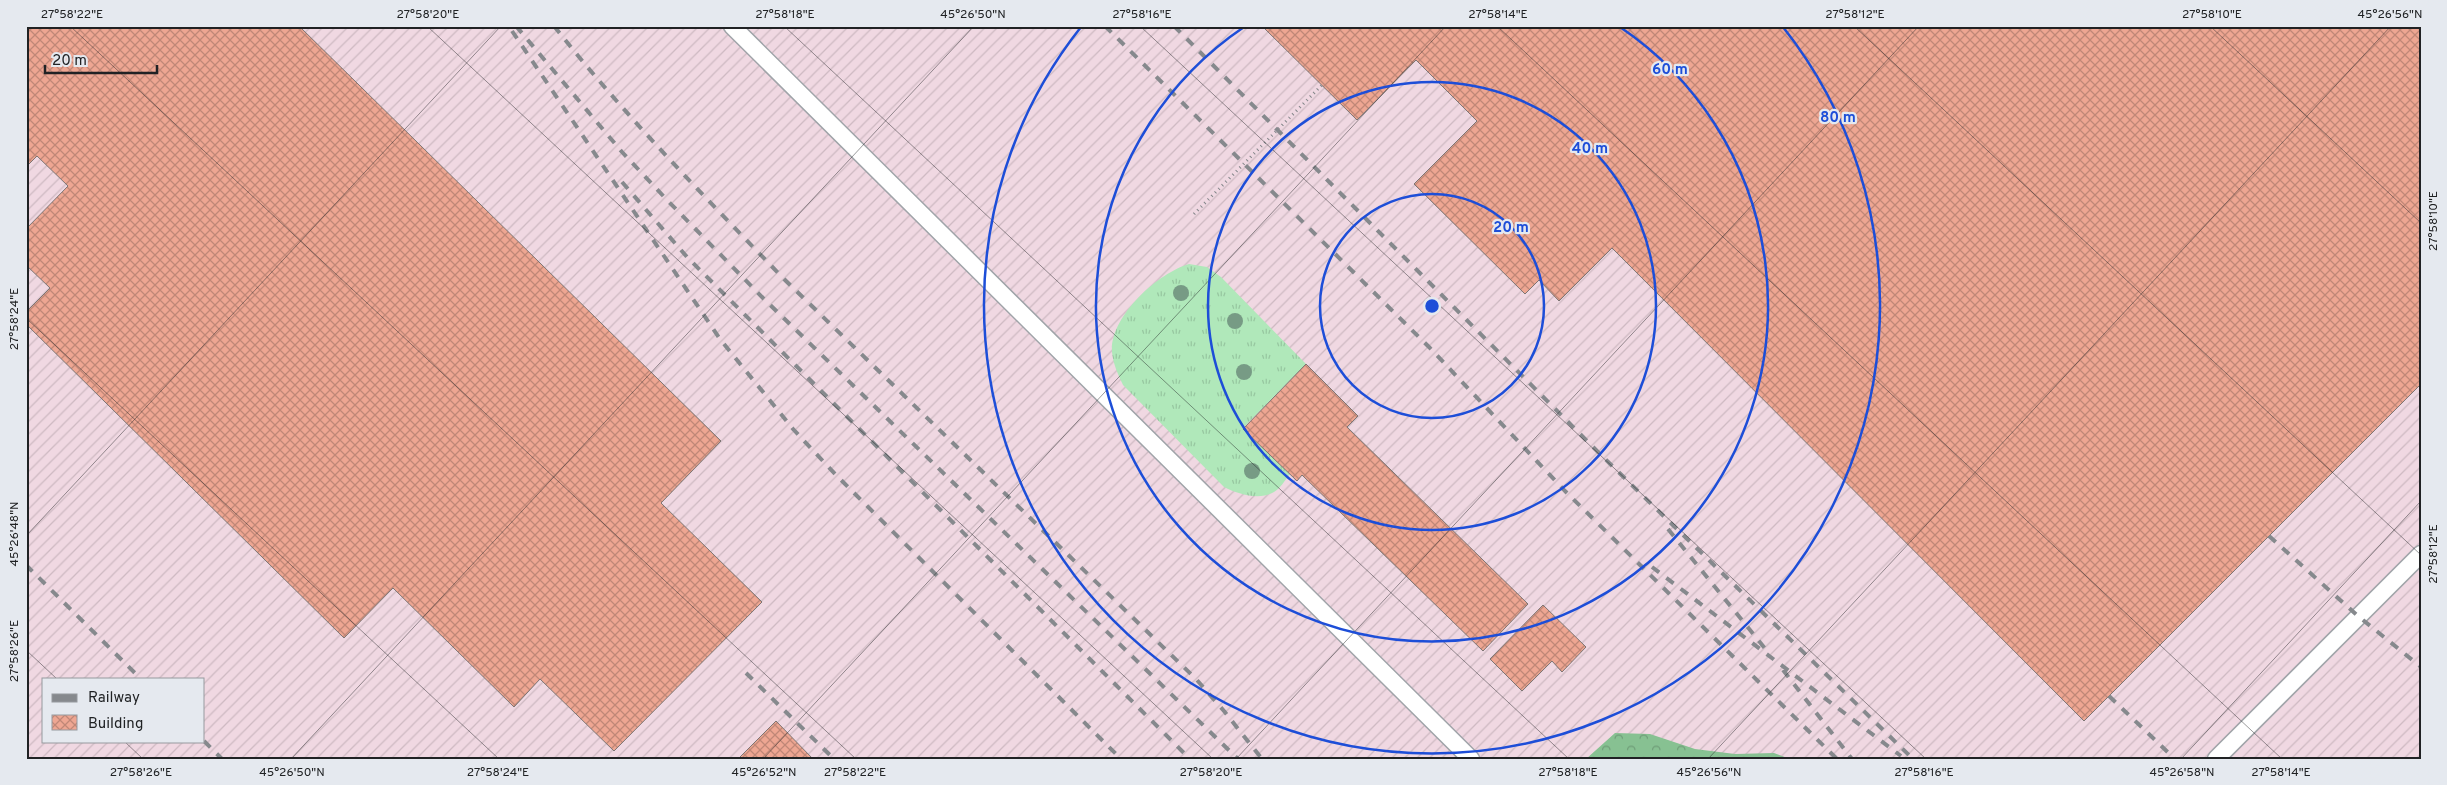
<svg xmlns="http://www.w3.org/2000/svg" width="2447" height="785" viewBox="0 0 2447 785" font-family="Overpass,sans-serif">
<defs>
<pattern id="industrial-furrows" width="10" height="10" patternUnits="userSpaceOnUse" patternTransform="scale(1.25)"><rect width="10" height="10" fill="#f0d8e2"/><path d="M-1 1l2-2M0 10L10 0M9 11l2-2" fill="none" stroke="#ceb9c2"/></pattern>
<pattern id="grass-tufts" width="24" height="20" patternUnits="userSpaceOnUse" patternTransform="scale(1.25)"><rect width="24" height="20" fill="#b0e8ba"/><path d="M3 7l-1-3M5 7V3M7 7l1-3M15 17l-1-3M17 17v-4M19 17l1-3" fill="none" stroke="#97c7a0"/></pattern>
<pattern id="forest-crowns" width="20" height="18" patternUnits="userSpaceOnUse" patternTransform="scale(1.25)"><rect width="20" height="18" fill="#87c192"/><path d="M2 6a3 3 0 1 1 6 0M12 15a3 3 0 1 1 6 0" fill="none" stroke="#6e9c77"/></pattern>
<pattern id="building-cross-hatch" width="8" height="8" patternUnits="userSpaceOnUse" patternTransform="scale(1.25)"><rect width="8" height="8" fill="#eea692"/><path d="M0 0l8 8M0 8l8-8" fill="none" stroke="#c08777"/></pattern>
</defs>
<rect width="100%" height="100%" fill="#e5e9ef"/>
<path fill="url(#industrial-furrows)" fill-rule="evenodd" d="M26,26h2395v733h-2395zM44,679h160v62h-160z"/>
<path fill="url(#grass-tufts)" d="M1189,264l18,3 14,10 85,87 -63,64 47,46c-5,6 -10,15 -16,18 -15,9 -36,2 -50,-5l-101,-102c-5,-11 -10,-21 -11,-33 -2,-36 46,-79 77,-88z"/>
<path fill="url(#forest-crowns)" d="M1615,733l35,1 45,15 40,5 39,-1 16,6h-204z"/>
<path fill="url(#building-cross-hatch)" stroke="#7d7674" d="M26,26h273l422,415 -60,62 101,99 -148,149 -74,-72 -26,28 -121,-119 -49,50 -318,-314v-12l24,-24 -24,-23v-36l42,-43 -31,-30 -11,11z
M2421,26v358l-337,337 -472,-473 -53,53 -20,-21 -14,14 -111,-110 63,-63 -61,-61 -59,60 -94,-93z
M1306,364l52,52 -11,11 181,177 -45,47 -181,-176 -5,6 -54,-52z
M1543,605l43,42 -24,25 -10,-11 -30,30 -32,-32z
M776,721l37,38h-75z"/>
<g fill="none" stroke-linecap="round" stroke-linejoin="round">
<g stroke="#a0a4a9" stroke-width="19">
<path id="service" d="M732,26l739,733
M2216,759l205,-205"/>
</g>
<path stroke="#828589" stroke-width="3" stroke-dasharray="1 4" stroke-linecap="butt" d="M1194,214l128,-129"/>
<use href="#service" stroke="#fff" stroke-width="16"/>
<path stroke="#86898d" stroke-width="4" stroke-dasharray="9 9" stroke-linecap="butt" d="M516,26l106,126 46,49 95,97 475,461
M554,26c71,90 151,171 230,253l412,400 28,32 38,48
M1105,26l325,322 135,143 272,268
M1174,26l427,429 312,304
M512,31l208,308 73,90 43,46 285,284
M622,182l65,75 503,502
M1668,529l99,122
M2269,536l89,80 63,51
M26,565l115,114
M1652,567l249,189
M1783,670l69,89
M746,673l88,86
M2109,696l66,63
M204,741l18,18"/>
</g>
<g fill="#779b85">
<circle cx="1181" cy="293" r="8"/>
<circle cx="1235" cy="321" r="8"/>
<circle cx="1244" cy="372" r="8"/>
<circle cx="1252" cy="471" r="8"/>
</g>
<path fill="none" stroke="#202224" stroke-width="1" stroke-opacity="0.45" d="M70,26l786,733M427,26l786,733M784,26l785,733M1140,26l786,733M1497,26l785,733M1854,26l567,529M2210,26l211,197M26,29l3,-3M26,318l473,441M26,536l475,-510M26,650l31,29M124,741l19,18M291,759l683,-733M763,759l683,-733M1236,759l683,-733M1708,759l683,-733M2181,759l240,-258"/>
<g fill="none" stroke="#1d4ed8" stroke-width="2.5">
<circle cx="1432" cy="306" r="112"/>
<circle cx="1432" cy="306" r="224"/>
<path d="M1620 27A336 336 0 1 1 1244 27"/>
<path d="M1783 27A448 448 0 1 1 1081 27"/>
</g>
<circle cx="1432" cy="306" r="8" fill="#1d4ed8" stroke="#e5e9ef" stroke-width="2.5"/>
<g font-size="15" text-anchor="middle" font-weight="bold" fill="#1d4ed8" stroke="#e5e9ef" stroke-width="4.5" stroke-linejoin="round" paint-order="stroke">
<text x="1670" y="74">60 m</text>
<text x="1838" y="122">80 m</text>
<text x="1590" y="153">40 m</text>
<text x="1511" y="232">20 m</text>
</g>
<rect width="2447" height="785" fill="none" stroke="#e5e9ef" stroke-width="55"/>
<rect x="42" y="678" width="162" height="65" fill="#e5e9ef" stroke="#96999e"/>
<rect x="52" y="694" width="25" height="8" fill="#86898d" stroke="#96999e"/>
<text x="88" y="702" font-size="15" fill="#202224">Railway</text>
<rect x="52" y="715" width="25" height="15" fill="url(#building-cross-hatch)" stroke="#96999e"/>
<text x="88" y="728" font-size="15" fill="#202224">Building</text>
<path d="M45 65v8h112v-8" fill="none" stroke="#202224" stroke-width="2.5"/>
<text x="52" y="65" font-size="15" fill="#202224" stroke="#e5e9ef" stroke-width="4" paint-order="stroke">20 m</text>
<rect x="28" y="28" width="2392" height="730" fill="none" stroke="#202224" stroke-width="2"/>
<g font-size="12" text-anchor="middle" fill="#202224">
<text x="72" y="18">27°58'22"E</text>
<text x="428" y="18">27°58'20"E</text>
<text x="785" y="18">27°58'18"E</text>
<text x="973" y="18">45°26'50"N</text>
<text x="1142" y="18">27°58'16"E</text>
<text x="1498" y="18">27°58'14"E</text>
<text x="1855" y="18">27°58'12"E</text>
<text x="2212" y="18">27°58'10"E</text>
<text x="2390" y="18">45°26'56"N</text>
<text transform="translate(2433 221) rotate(-90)" y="4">27°58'10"E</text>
<text transform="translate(14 319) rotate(-90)" y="4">27°58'24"E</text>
<text transform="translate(14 534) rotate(-90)" y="4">45°26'48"N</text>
<text transform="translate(2433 554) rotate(-90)" y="4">27°58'12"E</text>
<text transform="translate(14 651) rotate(-90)" y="4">27°58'26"E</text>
<text x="141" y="776">27°58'26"E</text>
<text x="292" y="776">45°26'50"N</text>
<text x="498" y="776">27°58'24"E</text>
<text x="764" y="776">45°26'52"N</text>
<text x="855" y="776">27°58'22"E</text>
<text x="1211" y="776">27°58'20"E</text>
<text x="1568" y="776">27°58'18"E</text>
<text x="1709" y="776">45°26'56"N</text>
<text x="1924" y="776">27°58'16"E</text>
<text x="2182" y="776">45°26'58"N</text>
<text x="2281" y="776">27°58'14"E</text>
</g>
</svg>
